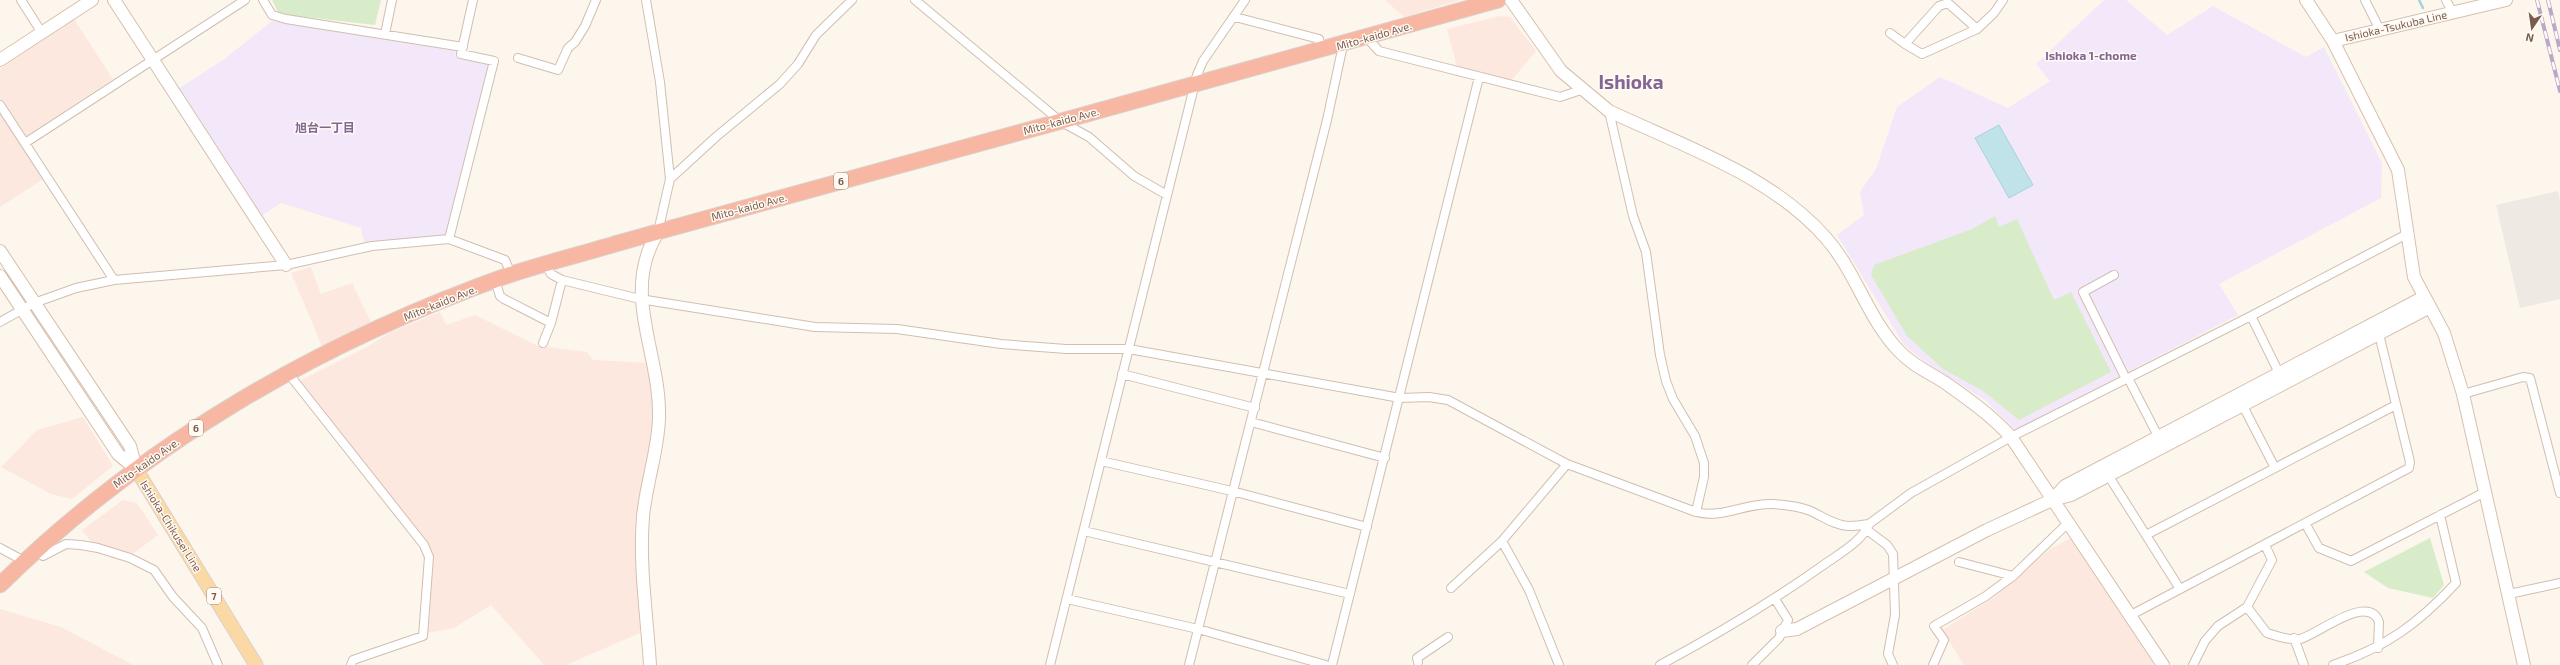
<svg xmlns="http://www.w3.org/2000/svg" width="2560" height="665" viewBox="0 0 2560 665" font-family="'Exo 2','Noto Sans JP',sans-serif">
<rect width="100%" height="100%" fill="#fdf6ec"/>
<path fill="#fde8e0" d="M1385,0h75l-56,17z
M1500,16l10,1 26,34 -25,30 -54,-14 -10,-38z
M74,19l39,60 -93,61 25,38 -45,29v-138z
M311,267l10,27 31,-11 19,39 -49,24 -31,-73z
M440,312l6,13 29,-10 63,31 49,6 6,8 54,3 5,30v46l-7,33 -6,53 1,108 -74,32h-22l-53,-60 -37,23 -26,5 6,-77 -8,-15 -127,-160 68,-34 24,-15z
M83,417l30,49 -41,33 -21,-5 -50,-27 36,-37z
M123,500l14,3 21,32 -28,21 -38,-13 -10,-13z
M2073,537l81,128h-190l-22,-35 53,-33 55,-48z
M0,609l61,18 72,38h-133z"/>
<path fill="#efe9e4" d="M2558,191l2,9v99l-40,9 -24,-103z"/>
<path fill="#f3e8fa" d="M2104,0h22l41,35 46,-29 93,51 18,-10 58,116 -1,35 -162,86 19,31 -223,115 -30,-30 -59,-37 -22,-18 -67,-110 27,-20 -4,-23 16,-23 21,-62 43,-30 68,31 42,-27 -14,-17z
M272,21l184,30 -1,5 34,9 -41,173 -84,4 -3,-14 -80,-25 -20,13 -83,-127 45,-29z"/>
<path fill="#d8ecc9" d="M272,0h109l-6,25 -96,-11z
M1995,216l4,11 18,-8 37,81 17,-8 40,80 -92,48 -36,-29 -40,-22 -36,-33 -36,-61 3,-10 98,-36z
M2430,538l14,47 -11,13 -45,-10 -24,-16z"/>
<path fill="#bfe3e8" stroke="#a5d3da" d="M1999,125l34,60 -24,13 -34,-60z"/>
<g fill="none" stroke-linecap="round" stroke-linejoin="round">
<path stroke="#a5d3da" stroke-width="2.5" d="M2419,0l4,8"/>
<g stroke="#d1beb0" stroke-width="10">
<path id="street" d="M21,0l21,33
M263,0l9,15 14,4 177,28
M646,0l14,82 10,97 -12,53
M915,0l145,121 29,16 45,39 33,19
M2365,0l15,30
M2446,0l7,13
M1235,17l84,22 2,12
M1890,33l15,11 34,-38 9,-3 29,26 17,-16 9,-13
M385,34l7,-34
M1367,38l12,13 181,46 21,-7
M1905,44l17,10 55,-25
M518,58l40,12 10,-22 7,-6 10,-16 11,-26
M0,105l114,175
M1609,111l24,105 13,36 14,103 6,26 7,18 22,37 9,27v14l-8,35
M25,143l220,-143
M670,179l47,-43 63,-52 18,-20 18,-29 36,-35
M449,239l45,-178 -33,-7 12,-54
M545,264l6,10 11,6 78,19 175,28 82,2 104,15 65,5h63l271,49 29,-1 19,3 119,64 129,48c27,7 51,-10 78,-8 11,1 24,2 34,6 13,5 25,15 40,16 7,0 15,-1 21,-2
M2114,275l-31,17 43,87
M495,280l5,16 4,3 47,24
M2251,316l28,57
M0,322l34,-19 42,-15 38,-8 172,-15 86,-19 77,-7 56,21 6,14
M543,343l8,-20 11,-43
M288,373l136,172 5,12 -6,79 -70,24 -2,5
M1122,374l133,34
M2128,378l30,58
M2463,394l60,-17 7,1 30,115
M2243,406l32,62
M1251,422l134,36
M1101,461l131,30 135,36
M2108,475l72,114
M2305,523l14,25 32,13 134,-69
M1867,530l20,15 6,9 2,61 -7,39 5,11
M1084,531l266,63
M2146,535l250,-130
M1502,541l27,49 30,75
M0,548l24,13
M35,552l8,4 23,-12 15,1 17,3 32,10 24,12 19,27 29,31 16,37
M1959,562l54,14
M1451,588l51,-47 65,-77
M2509,594l51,-11
M1067,599l131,30 128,36
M2247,607l20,26c9,3 24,8 33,6 17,-4 69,-47 79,-17l-1,26
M2131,615l278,-147 1,-6 -31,-128
M2294,638l10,27
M1418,662l-1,-4 31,-21
M1050,665l147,-590 6,-14 42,-61
M1189,665l138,-545 16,-75
M1332,665l147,-588
M1660,665c56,-30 110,-62 162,-99 15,-11 40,-24 47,-42l42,-31 100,-56 240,-121 156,-82
M1752,665l27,-27 9,-18 -13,-21
M1933,665l11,-25 -10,-14 52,-30 27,-20 55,-53
M2193,665l12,-24 13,-15 29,-19 25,-47 -7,-15
M2333,665c53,-18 85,-41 123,-82l-16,-68"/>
</g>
<g stroke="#d6c0b0" stroke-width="14">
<path id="secondary" d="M114,0l172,265
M1511,0l50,71 48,40c74,35 162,64 217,127 30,34 42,81 73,113 13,14 29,21 45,31 24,17 47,33 67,55l152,228
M2306,0l27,41 65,129 16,107 30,56 19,61 61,271
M2333,41l173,-41
M0,60l92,-60
M0,251l130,195 6,23
M0,276l118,178 18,15
M2052,500l13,-14 359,-189
M1782,631l15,-2 190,-99 65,-30 19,-5 359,-188
M650,665c-3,-49 -11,-99 -7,-148 3,-34 15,-65 16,-99 2,-65 -39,-125 -1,-186"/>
</g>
<g stroke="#dad1cd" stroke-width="15">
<path id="primary" d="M136,469l120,196"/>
</g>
<g stroke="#dad1cd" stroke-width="17">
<path id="highway" d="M0,585c142,-140 318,-242 506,-309 35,-12 73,-21 109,-32 84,-24 168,-47 253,-70 210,-58 420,-114 630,-174"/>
</g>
<use href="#street" stroke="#fff" stroke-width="8"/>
<use href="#secondary" stroke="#fff" stroke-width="12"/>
<use href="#primary" stroke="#fbd9a5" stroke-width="13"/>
<use href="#highway" stroke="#f7b7a3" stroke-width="15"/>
<g stroke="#b9a8c9" stroke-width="4">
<path id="rail" d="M2537,0l23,91
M2548,0l12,50"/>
</g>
<use href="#rail" stroke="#fffaf3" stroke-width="2.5" stroke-dasharray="8" stroke-linecap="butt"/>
</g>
<g text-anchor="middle" stroke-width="3" stroke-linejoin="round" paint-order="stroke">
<g fill="#fffaf3" stroke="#a28b7f" stroke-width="1">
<rect x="834" y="173" width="14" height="16" rx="3"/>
<rect x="189" y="420" width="14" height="16" rx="3"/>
<rect x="207" y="588" width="14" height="16" rx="3"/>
</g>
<g font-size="10" font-weight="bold" fill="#7a5c4d">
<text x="841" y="185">6</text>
<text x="196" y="432">6</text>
<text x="214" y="600">7</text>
</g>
<g font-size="11" fill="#7a5c4d" stroke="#fffaf3">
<text transform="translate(2396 26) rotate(-13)" y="4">Ishioka-Tsukuba Line</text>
<text transform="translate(1374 36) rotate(-16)" y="4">Mito-kaido Ave.</text>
<text transform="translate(1061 121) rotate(-15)" y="4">Mito-kaido Ave.</text>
<text transform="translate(749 207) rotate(-15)" y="4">Mito-kaido Ave.</text>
<text transform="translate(440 303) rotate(-22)" y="4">Mito-kaido Ave.</text>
<text transform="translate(146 463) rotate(-35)" y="4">Mito-kaido Ave.</text>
<text transform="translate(171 526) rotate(58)" y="4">Ishioka-Chikusei Line</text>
</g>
<g font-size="12" font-weight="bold" fill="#846695" stroke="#fffaf3">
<text x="2091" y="60">Ishioka 1-chome</text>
<text x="325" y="132">旭台一丁目</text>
</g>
<g font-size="19" font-weight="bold" fill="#846695" stroke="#fffaf3">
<text x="1631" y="89">Ishioka</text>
</g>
</g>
<g transform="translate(2532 28) rotate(193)" stroke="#fffaf3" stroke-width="3" paint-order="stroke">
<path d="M0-3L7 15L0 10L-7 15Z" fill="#7a5c4d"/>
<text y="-6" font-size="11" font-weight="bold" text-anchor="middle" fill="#7a5c4d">N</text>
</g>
</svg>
